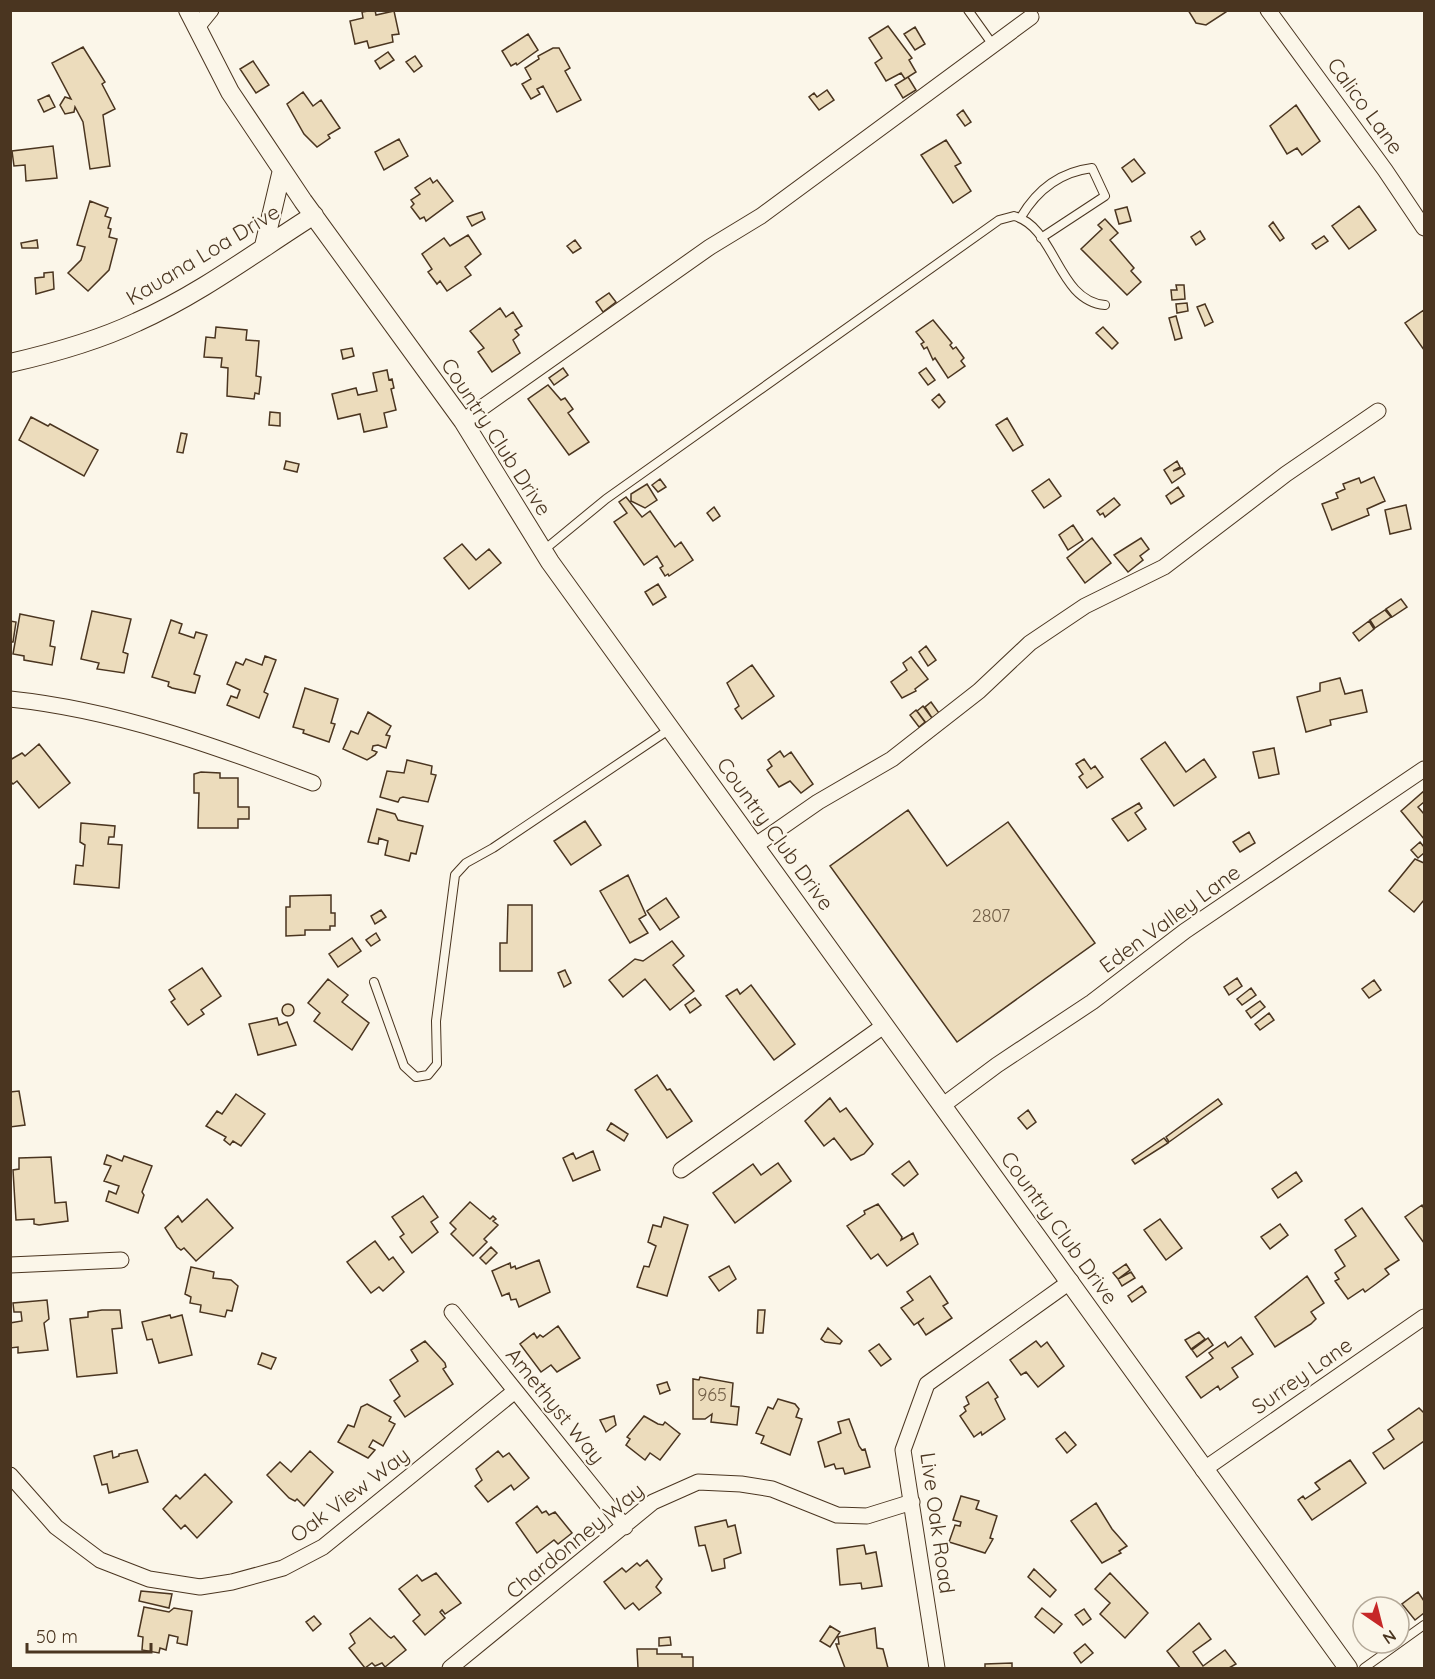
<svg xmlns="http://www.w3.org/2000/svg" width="1435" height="1679" viewBox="0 0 1435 1679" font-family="Quicksand,sans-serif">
<rect width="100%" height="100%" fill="#fbf6e9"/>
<path fill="#ecdcbc" stroke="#4a3520" stroke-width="1.5" d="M375,10l1,5 18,-4 5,23 -7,1 1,7 -24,6 -2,-7 -12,3 -5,-23 13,-3 -1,-6z
M1188,10h37l1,2 -20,13 -10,-2z
M888,26l24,32 -3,2 7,12 -11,7 -4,-6 -15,8 -11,-18 7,-5 -13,-20z
M915,27l10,17 -10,6 -11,-16z
M528,34l10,16 -21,15 -1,-2 -5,3 -9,-15z
M83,47l22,35 -3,2 13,25 -12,6 7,51 -20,3 -7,-47 -8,-15 -1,5 -9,2 -5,-9 5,-8 6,2 -19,-36z
M553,48h6l11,20 -5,3 16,29 -24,12 -14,-26 -6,3 3,5 -9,5 -9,-15 9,-5 -6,-11 14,-9 -1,-3z
M388,52l6,8 -14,9 -5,-8z
M415,56l7,10 -8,6 -8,-10z
M253,61l16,24 -13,8 -16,-24z
M908,77l8,13 -13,8 -8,-13z
M827,90l7,10 -15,10 -10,-13 5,-4 3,4z
M303,92l10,14 8,-6 19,28 -12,7 2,3 -13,9 -13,-13 -17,-30z
M49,95l6,12 -11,5 -6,-12z
M1296,105l24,36 -18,14 -5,-7 -10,6 -17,-28z
M963,110l8,12 -6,4 -8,-11z
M399,139l9,17 -24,14 -9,-18z
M946,140l15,23 -6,3 16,25 -18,12 -32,-48z
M53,146l4,32 -31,3 -1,-16 -11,1 -2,-15z
M1134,159l11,14 -13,9 -10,-14z
M430,178l3,5 4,-3 16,21 -27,20 -2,-4 -4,2 -9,-12 3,-3 -3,-4 9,-6 -5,-6z
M90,201l18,7 -3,8 6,2 -3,10 3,1 -2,8 8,2 -8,31 -21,21 -20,-18 13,-13 4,-13 -8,-2z
M1359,206l17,24 -27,19 -17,-23z
M1127,207l4,14 -12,3 -4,-14z
M482,212l3,7 -13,7 -5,-9z
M1105,219l13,14 -8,7 24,28 -3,3 10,11 -14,13 -46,-46 21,-20 -4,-4z
M1273,222l11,16 -4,3 -11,-15z
M1200,231l5,8 -9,6 -5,-8z
M468,235l13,19 -16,13 6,8 -24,16 -7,-10 -3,3 -9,-12 4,-3 -10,-15 22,-16 6,8z
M1324,236l4,5 -12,8 -4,-5z
M37,240l1,8h-16l-1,-5z
M575,240l6,8 -8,5 -6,-7z
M53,272l1,17 -18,5 -1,-16 9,-1v-4z
M1176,285h8l1,14 -13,1 -1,-10h6z
M609,293l7,9 -13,10 -7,-10z
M1187,303l1,8 -11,2 -1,-9z
M1205,304l8,18 -8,4 -8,-19z
M500,308l6,9 7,-5 9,14 -7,4 4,5 -6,5 7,13 -28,19 -14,-20 6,-4 -14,-17z
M1424,310v40l-19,-27z
M1176,316l6,22 -7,2 -6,-22z
M933,320l19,23 -2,2 3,4 3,-2 8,11 -3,3 4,5 -17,12 -13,-20 -2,2 -6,-13 -3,2 -3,-5 3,-2 -8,-10z
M216,327l31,3 -1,10 13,1 -3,35 5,1 -2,17 -4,-1 -1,6 -27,-3 1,-28 -7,-1 1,-9 -18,-1 2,-20 9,1z
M1103,327l15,16 -6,6 -16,-16z
M352,348l2,8 -11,3 -2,-9z
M563,368l5,7 -14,10 -5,-7z
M926,368l9,12 -7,5 -9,-12z
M387,370l2,10 3,-1 2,9 -3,1 5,21 -12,3 3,14 -23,5 -4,-18 -22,5 -6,-25 24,-6 2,7 19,-4 -4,-18z
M548,385l13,15 4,-2 8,11 -5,4 21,29 -20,13 -41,-56z
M939,394l6,8 -6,6 -7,-8z
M270,412l10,1v13l-11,-1z
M31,417l17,9 2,-2 48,26 -14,26 -65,-36z
M1007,418l16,27 -10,6 -17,-26z
M181,433l6,1 -4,19 -6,-1z
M286,461l13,3 -2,8 -13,-3z
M1177,461l3,6 -7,4 9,-3 3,6 -13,9 -8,-13z
M1374,477l11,24 -18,8 2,6 -37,15 -10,-26 16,-6 -2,-5 9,-4 -2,-5 16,-6 2,5z
M660,479l6,8 -8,5 -6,-7z
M1049,479l12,17 -17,12 -12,-17z
M647,484l10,16 -12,8 -14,-7v-7z
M1178,487l6,9 -13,8 -5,-8z
M626,497l16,20 8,-6 25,36 6,-5 12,18 -24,16 -1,-2 -3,2 -5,-8 3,-2 -6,-10 -13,9 -30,-43 13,-9 -8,-11z
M1114,498l6,7 -15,12 -2,-4 -3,2 -3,-4z
M1406,505l5,24 -21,5 -5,-24z
M714,507l6,9 -7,5 -6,-8z
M1073,525l10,15 -15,10 -9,-15z
M1092,538l19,25 -26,20 -18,-25z
M1141,538l8,11 -9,7 3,4 -15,12 -14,-17z
M462,544l14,16 13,-11 12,14 -32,26 -25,-31z
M658,584l8,13 -13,8 -8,-13z
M1401,599l6,8 -15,10 -6,-8z
M1385,610l6,7 -16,11 -5,-8z
M92,611l39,8 -8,33 5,2 -4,19 -27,-4 2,-6 -18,-4z
M20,614l34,7 -4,25 5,1 -3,18 -28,-5v-4l-11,-2z
M171,620l11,4 -3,9 15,5 2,-6 11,3 -13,39 6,2 -5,17 -23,-5 -4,-2 1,-4 -17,-5z
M10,621l6,1 -3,20h-3z
M1369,621l5,8 -15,12 -6,-8z
M926,646l10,14 -8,6 -9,-14z
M265,656l11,4 -12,32 4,2 -9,24 -32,-13 4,-9 6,2 3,-8 -13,-6 9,-22 7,3 3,-6 16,6z
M911,657l17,22 -13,10 1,2 -14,7 -11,-16 16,-12 -4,-7z
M752,665l22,31 -32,23 -7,-10 4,-3 -12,-23z
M1340,678l5,16 17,-4 5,22 -37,8 1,5 -25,7 -9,-35 23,-6v-8z
M305,688l33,11 -7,24 4,1 -6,18 -26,-9 1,-3 -11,-3z
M931,702l8,11 -7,5 -7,-11z
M923,706l9,12 -6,5 -9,-12z
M916,710l9,12 -6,5 -9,-12z
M368,712l23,14 -5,9 4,1 -4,12 -8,-3 -5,1 -1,4 5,2 -2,3 -8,5 -24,-11 8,-18 7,3z
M1165,742l21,30 18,-13 12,18 -42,29 -33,-47z
M39,744l31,39 -31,25 -22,-27 -4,3 -3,-3v-21l12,-7 3,3z
M1274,748l5,26 -20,4 -6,-26z
M780,751l4,6 7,-5 22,32 -12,9 -11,-12 -11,6 -12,-17 5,-4 -4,-6z
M1084,759l7,10 4,-3 8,11 -16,11 -8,-11 4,-3 -7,-10z
M407,760l25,6 -1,8 5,1 -8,27 -25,-5 -3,1 -2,4 -18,-5 7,-26 17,2z
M201,772l19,1v5h18v29h11v12h-11v9h-40l1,-35h-5v-19z
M1424,791v11l-6,5 6,7v25l-23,-28z
M1139,803l3,5 -7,5 11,16 -18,12 -16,-22z
M377,809l18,5 3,6 25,6 -7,28 -5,-1 -2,8 -24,-6 3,-14 -9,-3 -1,6 -10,-2z
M908,810l39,56 61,-44 87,121 -138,99 -127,-176z
M585,821l16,24 -30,20 -17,-24z
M81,823l34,3 -1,11h-5l-1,7 14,1 -3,43 -45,-4 2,-19 7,1 2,-21 -5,-3z
M1249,832l6,11 -15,9 -7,-10z
M1420,842l4,5v6l-6,5 -7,-8z
M1415,859l9,4v37l-10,12 -25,-21z
M628,875l18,40 -7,4 9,14 -18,10 -30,-52z
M331,895v18h4v13h-5v4h-25v5l-19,1v-29h4v-11z
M666,898l13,19 -19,13 -13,-19z
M508,905h24v66h-32v-28h7z
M381,910l5,7 -11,7 -4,-8z
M376,933l4,7 -9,6 -5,-6z
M352,938l9,13 -23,16 -9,-13z
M672,941l12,15 -11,9 21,26 -24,19 -25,-31 -22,18 -14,-17 26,-21 8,2z
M202,968l19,28 -20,14 3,4 -16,11 -17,-23 4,-3 -6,-9z
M565,970l6,13 -7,4 -6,-14z
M1237,978l5,8 -13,9 -5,-8z
M328,979l20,16 -6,7 27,21 -17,27 -38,-29 6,-8 -12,-10z
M1374,980l7,10 -12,8 -7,-9z
M751,985l44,59 -21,16 -48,-64 11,-7 3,5z
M1251,988l5,7 -14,10 -5,-6z
M695,998l6,7 -11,8 -5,-8z
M1260,1001l5,6 -14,11 -5,-7z
M282 1010a6 6 0 1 1 12 0a6 6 0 1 1-12 0Z
M1269,1013l5,7 -14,10 -5,-6z
M277,1018l2,7 8,-3 9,23 -38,10 -9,-31z
M657,1075l10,15 3,-1 22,32 -25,17 -32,-48z
M19,1091l6,34 -15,2v-35z
M236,1094l29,20 -24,32 -8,-5 -3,4 -6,-5 2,-3 -20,-11 11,-15 5,3z
M830,1098l10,14 6,-4 27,36 -9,10 -13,6 -17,-22 -10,8 -19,-25z
M1218,1099l4,5 -53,38 -3,-5z
M1028,1110l8,12 -9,7 -9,-11z
M611,1123l17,11 -4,7 -17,-11z
M1164,1138l4,5 -33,21 -3,-4z
M593,1151l7,19 -27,11 -10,-23 10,-5 3,6z
M107,1155l15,6 2,-5 28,10 -10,26 2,3 -6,18 -32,-12 3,-10 7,3 3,-8 -15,-5 7,-15 -7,-2z
M51,1157l4,46 11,-1 2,19 -29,4 -5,-1v-5l-18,1 -3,-50 6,-1v-11z
M909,1161l9,13 -14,12 -12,-12z
M778,1163l13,18 -56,42 -22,-30 40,-29 8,11z
M1296,1172l6,9 -24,17 -6,-9z
M423,1196l15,21 -7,5 7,10 -26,21 -12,-16 4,-3 -12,-17z
M207,1199l26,29 -37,33 -12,-13 -3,2 -4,-3 -12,-19 13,-12 4,6z
M470,1202l20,17 3,-3 3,3 -3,2 5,4 -14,14 3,3 -14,14 -22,-22 5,-5 -6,-6z
M878,1204l24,33 -1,3 12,-7 5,11 -31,22 -9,-12 -7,5 -24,-33 18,-12 -1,-3z
M1422,1205l2,4v34l-19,-26z
M1362,1208l37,52 -14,9 4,5 -13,10 -11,8 -2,-3 -15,10 -13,-18 4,-2 -4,-6 10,-7 -10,-16 21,-14 -11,-16z
M664,1217l24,8 -21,71 -30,-9 7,-21 5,1 7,-21 -8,-4 5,-17 8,2z
M1160,1219l22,29 -16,12 -22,-30z
M1280,1224l8,11 -18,14 -9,-12z
M375,1241l14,19 4,-3 11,15 -21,19 -4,-4 -8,6 -24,-31z
M491,1247l6,6 -11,11 -6,-6z
M539,1260l11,32 -31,15 -3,-8 -5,1 -2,-7 -7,3 -10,-25 18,-8 1,5 4,-2 1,3z
M1126,1264l4,6 -12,9 -5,-6z
M729,1266l7,13 -17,12 -10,-14z
M191,1267l23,5 -1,6 18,2 7,6 -6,25 -5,-1 -2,7 -25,-5 1,-7 -11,-2 1,-6 -6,-3z
M1131,1272l4,6 -13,8 -4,-7z
M930,1276l18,27 -5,3 9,12 -26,17 -8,-12 6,-5 -10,7 -13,-17 12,-8 -6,-8z
M1307,1276l17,27 -13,9 5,7 -5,5 -36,23 -20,-30z
M1142,1286l4,6 -14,10 -4,-6z
M47,1300l2,19 -5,4 4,27 -30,3v-6l-8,1v-25l12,-2 -1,-9h-7l-1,-9z
M102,1310h18l2,18 -10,1 5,44 -40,4 -7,-58 18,-2v-5z
M758,1310h7l-2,23h-6z
M170,1315l1,3 11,-3 10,40 -33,8 -7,-24 -5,1 -5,-18z
M558,1326l22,32 -23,14 -6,-7 -10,7 -21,-28 14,-11 3,5 3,-3 3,2z
M828,1328l14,13 -2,3 -15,-2 -4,-3z
M1199,1332l6,7 -14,10 -6,-9z
M1241,1337l12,17 -21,14 6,9 -18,13 -2,-4 -17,12 -15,-21 27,-19 -4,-5 16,-11 3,5z
M1208,1338l5,7 -16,12 -5,-7z
M425,1341l20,22 1,4 -3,2 10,15 -48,33 -11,-16 6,-5 -10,-16 28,-19 -7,-11z
M1036,1341l5,6 6,-5 17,24 -26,21 -12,-15 -5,3 -11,-15z
M879,1344l12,15 -10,7 -12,-15z
M262,1353l14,5 -5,11 -13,-5z
M700,1377l33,6 -2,23 8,1 -2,18 -26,-3 1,-8 -7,5h-12v-40l6,1z
M667,1382l3,8 -10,4 -3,-9z
M988,1382l10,15 -3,2 10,20 -23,16 -1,-3 -7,5 -14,-21 6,-5 -2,-4 5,-3 -3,-7z
M778,1399l17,5 4,5 -3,8 6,2 -12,36 -29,-12 3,-7 -8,-3 12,-26 5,2z
M367,1404l24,13 -2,4 6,3 -12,22 -10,-6 -4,7 6,3 -7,8 -30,-16 10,-17 6,2 7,-20z
M1419,1408l5,5v28l-40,28 -11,-16 21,-14 -6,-9z
M614,1416l2,9 -10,7 -6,-12z
M644,1416l14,8 5,1 2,-3 15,12 -20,26 -10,-7 -5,7 -19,-15 4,-6 -3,-2z
M849,1419l10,27 3,4 3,-1 5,18 -25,7 -2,-6 -7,1 -2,-5 -9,3 -7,-25 23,-9 -3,-11z
M1065,1432l11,13 -9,8 -11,-14z
M137,1450l11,32 -39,11 -2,-9 -5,1 -8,-29 18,-5 1,7 6,-2v-2z
M310,1451l23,21 -29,34 -7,-7 -2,2 -6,-3 -22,-23 13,-13 11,10z
M498,1451l5,6 6,-4 20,25 -15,12 -3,-5 -23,17 -13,-16 7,-6 -6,-11z
M1350,1460l16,23 -54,37 -14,-20 5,-4 2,3 15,-10 -5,-6z
M205,1474l27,28 -35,36 -12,-13 -4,4 -18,-20 13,-14 4,4z
M961,1496l18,5 -3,8 21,7 -7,22 3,1 -8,14 -36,-11 6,-17 5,1 1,-4 -8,-2z
M1096,1503l16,26 15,17 -8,5 2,2 -19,10 -31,-42z
M537,1506l5,7 4,-2 3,4 6,-3 17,21 -14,11 -4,-4 -17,13 -21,-30z
M726,1520l2,7 7,-2 6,28 -17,6 1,9 -13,3 -7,-26 -6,1 -4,-19z
M864,1545l2,9 10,-2 6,34 -20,3 -1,-6 -21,2 -3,-36z
M647,1560l15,19 -6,8 5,6 -22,17 -6,-7 -8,6 -21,-27 18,-14 4,4 11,-9 3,3z
M1034,1569l22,21 -6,7 -22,-20z
M436,1573l25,30 -16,11 -3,-4 -2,2 5,6 -20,17 -12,-14 7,-6 -21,-26 18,-14 5,6z
M1110,1573l38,40 -23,25 -25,-24 10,-11 -15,-14z
M141,1591l31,3 -3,14 -30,-7z
M1418,1592l6,9v12l-9,7 -13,-16z
M144,1607l25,5 5,-4 18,3 -5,34 -10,-2 1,-6 -9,-2 -3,15 -6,-2 -1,5 -17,-3 1,-13 -5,-1z
M1042,1608l20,16 -8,9 -19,-16z
M1084,1609l7,10 -8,6 -8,-10z
M314,1616l7,8 -8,7 -7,-9z
M370,1618l18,18 3,2 3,-2 12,14 -21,17 -3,-4 -7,3 -3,-3 -7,5 -16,-20 6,-5 -5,-9z
M1199,1623l12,16 -18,13 10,14 22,-16 11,14 -7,4h-49l-13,-17z
M830,1626l10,6 -10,15 -10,-6z
M875,1628l2,20 6,1 5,19h-43l-9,-24h3l-1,-7z
M670,1637l1,8 -12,1v-8z
M1085,1644l8,9 -12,10 -7,-10z
M637,1649h20v5h25v3h11v11h-55z
M1012,1663v5h-27v-4z"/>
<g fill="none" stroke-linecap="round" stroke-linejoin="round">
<g stroke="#4a3520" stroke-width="10">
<path id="service" d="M968,10l25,35
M1021,217c16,-27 39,-45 71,-49l13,28 -64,42
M544,550l62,-51 393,-279 15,-4c42,11 43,85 91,89
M374,982l30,84 12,11 12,-2 9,-11 -1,-43 19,-146 11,-12 27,-15 177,-119
M1364,1668l60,-43"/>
</g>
<g stroke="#4a3520" stroke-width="17">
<path id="minor" d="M1268,10l117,160 39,58
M198,26l13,-16
M463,421l247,-174 51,-31 270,-199
M10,699c106,11 205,47 303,84
M756,845l62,-43 74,-43 87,-68 51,-48 55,-37 79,-39 122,-93 92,-63
M942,1106l55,-41 95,-63 93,-71 239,-162
M681,1170l204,-145
M10,1265l111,-5
M452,1312l173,215
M1203,1470l221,-153
M10,1475l46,52 44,33 49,19 51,8 32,-5 51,-14 40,-21 192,-156
M450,1668l203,-166 45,-20 43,2 31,5 65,26 30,1 45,-14
M937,1668l-34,-218 24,-66 144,-103"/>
</g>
<g stroke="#4a3520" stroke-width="20">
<path id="tertiary" d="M188,10l42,82 73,109 160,220 87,141 798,1106
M264,246l18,-76
M10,363c44,-10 87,-22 127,-41 63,-28 120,-71 177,-107"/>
</g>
<use href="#service" stroke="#fbf6e9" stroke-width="8"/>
<use href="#minor" stroke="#fbf6e9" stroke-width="15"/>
<use href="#tertiary" stroke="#fbf6e9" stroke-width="18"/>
</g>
<g text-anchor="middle" stroke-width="4.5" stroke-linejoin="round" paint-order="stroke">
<g font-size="18" fill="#725f47">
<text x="991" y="922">2807</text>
<text x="712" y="1401">965</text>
</g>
<g font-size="21" fill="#4a3520" stroke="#fbf6e9">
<text transform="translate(1365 106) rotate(54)" y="7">Calico Lane</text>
<text transform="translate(203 255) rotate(-31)" y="7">Kauana Loa Drive</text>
<text transform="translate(496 437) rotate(57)" y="7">Country Club Drive</text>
<text transform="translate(775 834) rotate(54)" y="7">Country Club Drive</text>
<text transform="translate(1170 919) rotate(-36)" y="7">Eden Valley Lane</text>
<text transform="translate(1059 1228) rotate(54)" y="7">Country Club Drive</text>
<text transform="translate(1302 1376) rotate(-35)" y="7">Surrey Lane</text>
<text transform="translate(555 1406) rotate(51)" y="7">Amethyst Way</text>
<text transform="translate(350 1495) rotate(-37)" y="7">Oak View Way</text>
<text transform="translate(937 1523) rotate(82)" y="7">Live Oak Road</text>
<text transform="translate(575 1541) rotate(-39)" y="7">Chardonney Way</text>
</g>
</g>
<rect width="1435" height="1679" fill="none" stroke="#4a3520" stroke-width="24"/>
<g transform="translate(1381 1625) rotate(145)"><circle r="28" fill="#fbf6e9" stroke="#b4a999" stroke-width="1.5"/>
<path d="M0-4.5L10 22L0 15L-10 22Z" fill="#c62828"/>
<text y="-9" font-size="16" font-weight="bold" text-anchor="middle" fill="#4a3520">N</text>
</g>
<path d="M27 1643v9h124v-9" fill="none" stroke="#4a3520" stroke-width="3"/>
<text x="36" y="1643" font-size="18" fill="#4a3520" stroke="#fbf6e9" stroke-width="4.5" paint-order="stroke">50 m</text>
</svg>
